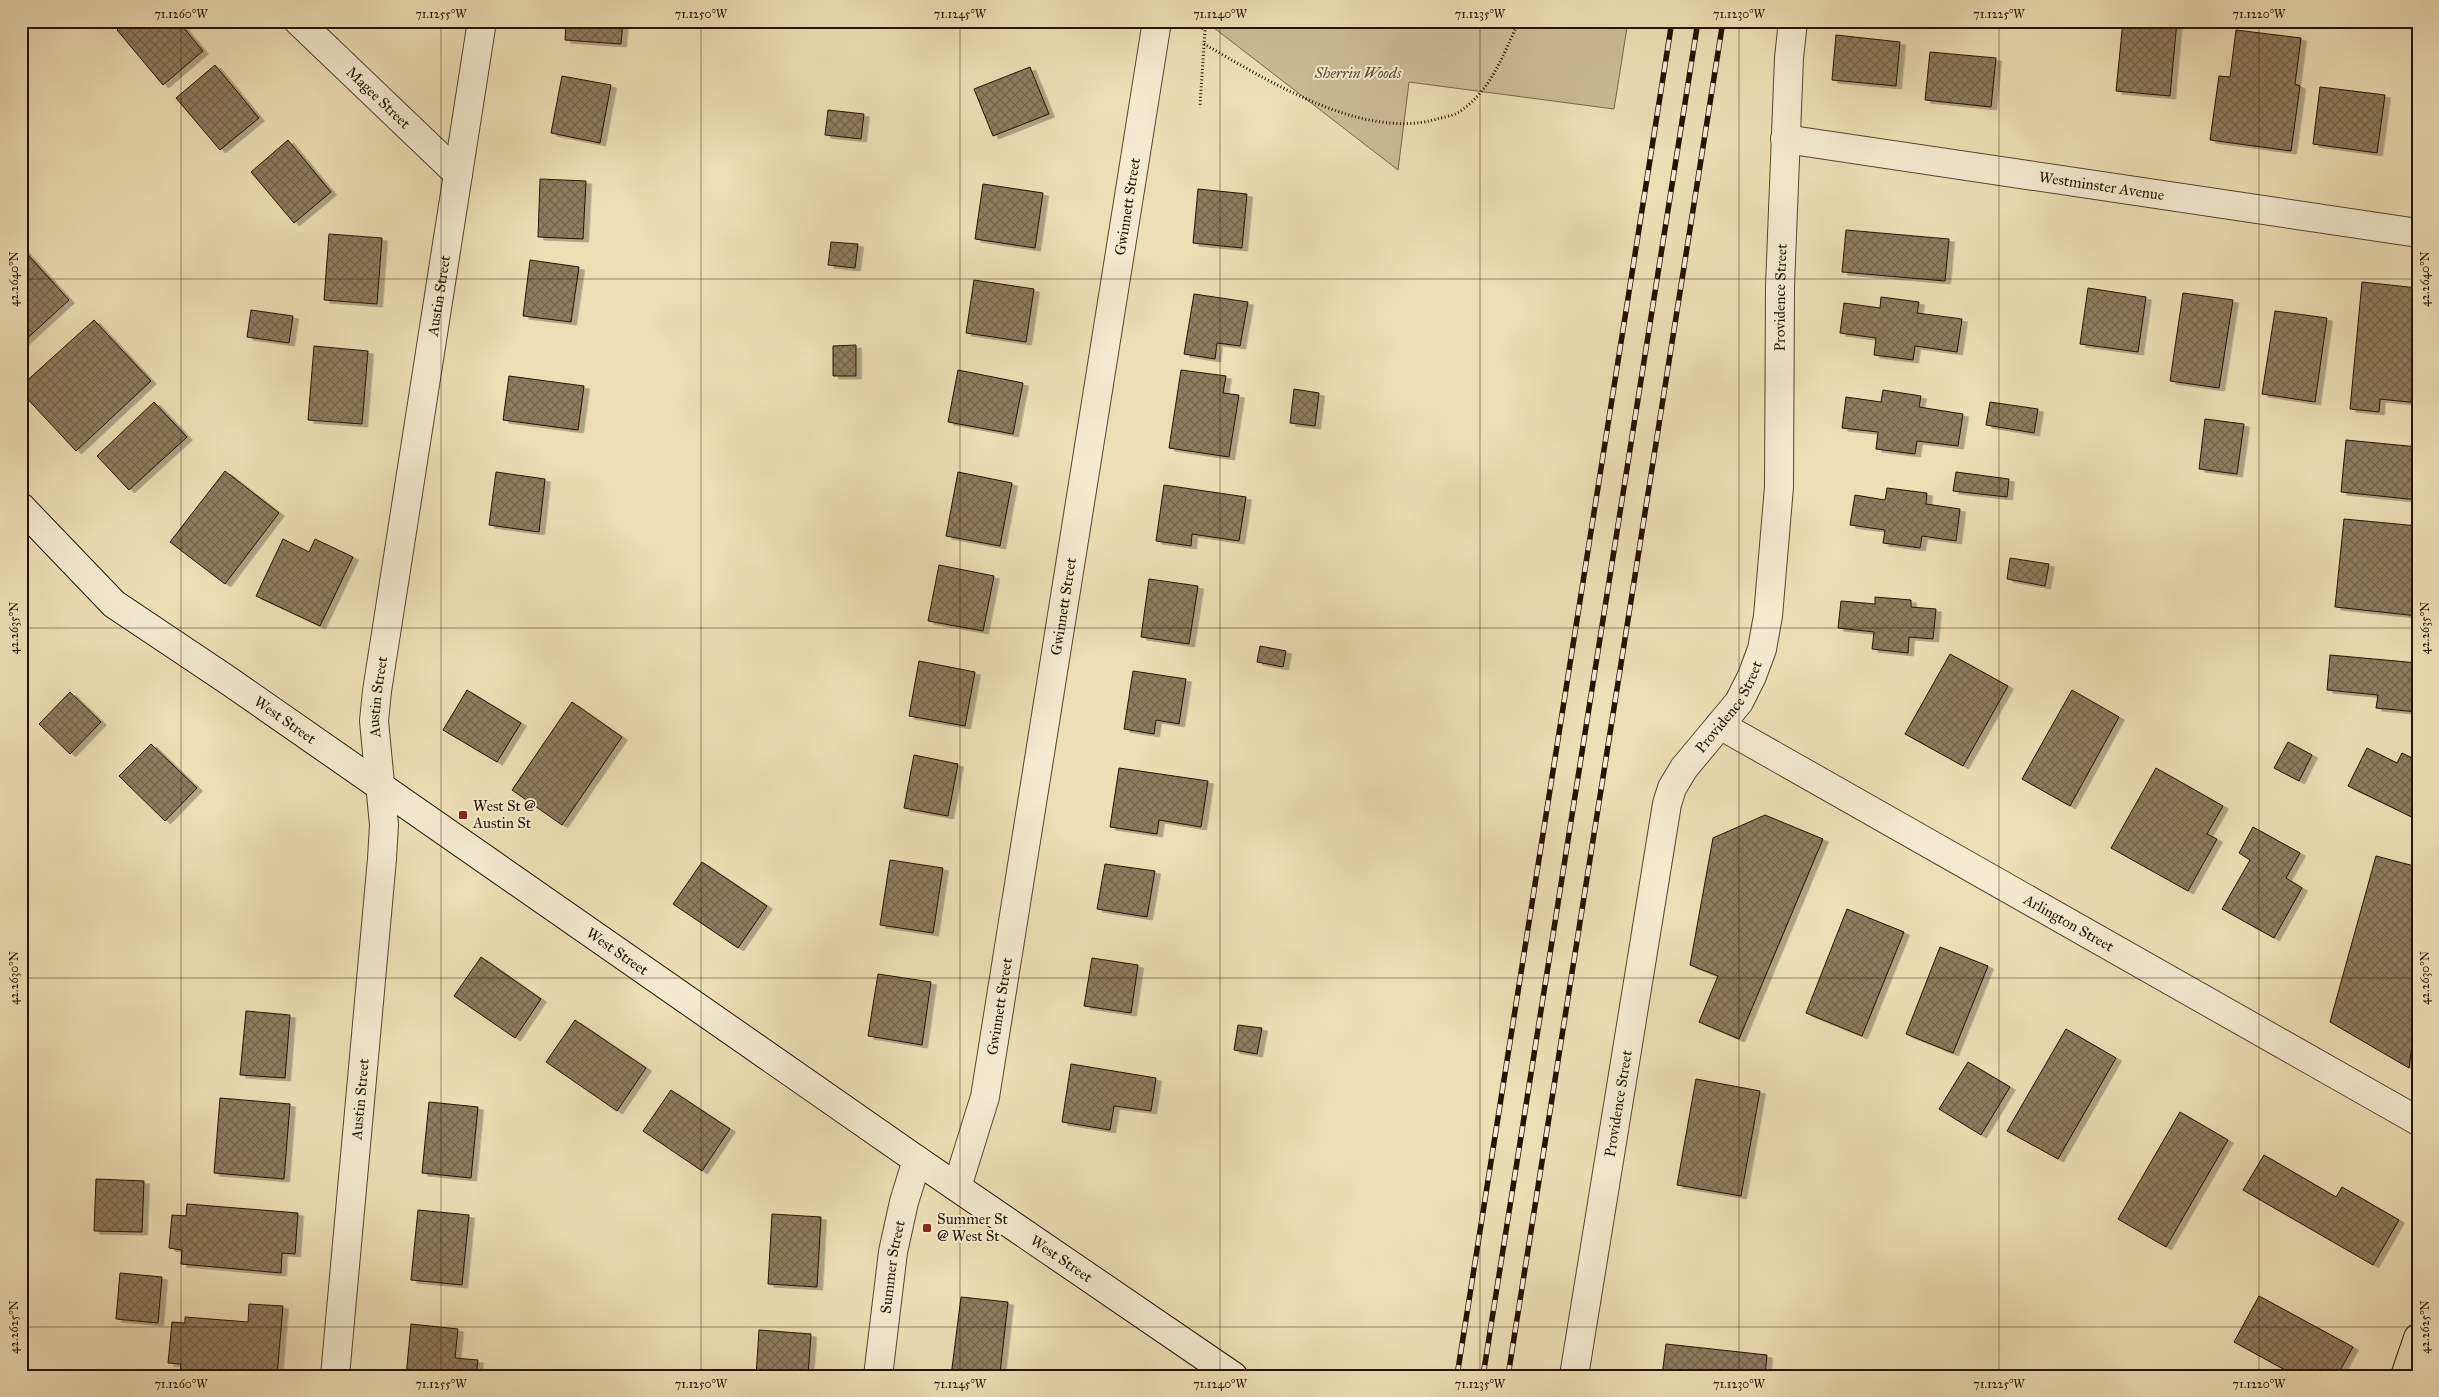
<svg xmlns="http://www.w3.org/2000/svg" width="2439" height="1397" viewBox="0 0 2439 1397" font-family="'IM FELL Great Primer',serif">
<defs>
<pattern id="building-cross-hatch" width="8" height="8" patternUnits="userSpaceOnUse" patternTransform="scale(1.25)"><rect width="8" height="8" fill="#8e7c5e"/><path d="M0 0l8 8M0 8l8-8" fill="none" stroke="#74644b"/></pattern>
<filter id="shadow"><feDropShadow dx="5.5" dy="3" stdDeviation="0" flood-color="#0004"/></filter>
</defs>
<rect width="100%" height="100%" fill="#eddeb5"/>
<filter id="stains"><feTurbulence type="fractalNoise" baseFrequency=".004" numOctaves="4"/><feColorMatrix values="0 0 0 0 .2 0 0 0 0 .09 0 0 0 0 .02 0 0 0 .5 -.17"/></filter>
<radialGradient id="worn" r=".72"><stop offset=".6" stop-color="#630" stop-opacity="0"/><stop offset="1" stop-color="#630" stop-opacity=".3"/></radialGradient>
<path fill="#ccbb96" stroke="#7a664b" d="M1205,21h423l-14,88 -205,-27 -11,88z"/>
<path fill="url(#building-cross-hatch)" stroke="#281100" filter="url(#shadow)" d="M127,21h51l25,30 -40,34 -46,-55z
M566,21h57l-2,23 -56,-4z
M1869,21h28v3z
M2123,21h54l-7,75 -54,-5z
M2236,30l65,8 -6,46 5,2 -9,65 -81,-11 9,-64 11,1z
M1836,35l64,7 -4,44 -64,-6z
M1930,52l66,6 -5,49 -66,-7z
M215,65l44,53 -39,32 -44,-52z
M1030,67l19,47 -56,22 -19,-47z
M562,76l49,9 -11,58 -49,-10z
M2320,87l65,8 -8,58 -64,-9z
M828,110l36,4 -3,25 -36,-4z
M288,140l43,52 -37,31 -43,-51z
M540,179l46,2 -3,58 -45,-2z
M983,184l60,9 -8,55 -60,-9z
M1198,189l49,5 -5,54 -49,-5z
M1846,230l103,9 -4,42 -103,-9z
M329,234l53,4 -5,66 -53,-4z
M831,242l27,2 -3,24 -27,-3z
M21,247l48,53 -48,44z
M530,260l49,7 -8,55 -48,-6z
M974,280l60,9 -8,53 -60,-9z
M2362,282l56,6v115l-38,-4 -1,13 -29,-3z
M2088,288l58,9 -8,55 -58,-8z
M2183,293l50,7 -14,88 -49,-7z
M1194,294l54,8 -8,44 -23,-3 -2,16 -31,-5z
M1881,297l38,5 -2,11 45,6 -5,33 -42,-6 -2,14 -39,-5 2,-17 -36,-5 4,-30 36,5z
M251,310l42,6 -4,27 -42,-6z
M2275,311l52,7 -12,84 -53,-8z
M94,320l57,61 -75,70 -55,-59v-6z
M856,345v31h-23v-30z
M314,346l54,5 -6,73 -54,-4z
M958,370l65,13 -10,51 -65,-12z
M1181,370l45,6 -3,17 16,2 -10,62 -60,-9z
M509,376l75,10 -6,44 -75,-10z
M1294,389l25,4 -4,33 -25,-3z
M1883,390l38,6 -2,11 44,7 -5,32 -41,-5 -2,13 -39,-5 2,-17 -36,-4 4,-31 35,5z
M154,402l33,35 -58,53 -32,-34z
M1990,402l48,7 -4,24 -48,-8z
M2205,419l39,5 -7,50 -38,-5z
M2346,440l72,7v53l-77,-8z
M225,471l54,42 -54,71 -55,-42z
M496,472l49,7 -6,53 -50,-7z
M958,472l54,11 -12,63 -54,-10z
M1956,472l53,7 -2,18 -54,-6z
M1164,485l82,12 -7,44 -47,-7 -1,12 -35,-5z
M1887,488l40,5 -1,11 34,5 -4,32 -34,-5 -2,12 -37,-5 2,-13 -35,-5 5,-30 30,5z
M2344,519l74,7v90l-83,-9z
M283,539l26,13 6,-13 38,18 -33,69 -64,-30z
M2010,558l39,6 -4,22 -38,-7z
M939,565l55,11 -11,55 -55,-10z
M1149,579l49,7 -9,58 -48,-7z
M1875,597l36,3v7l25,2 -3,30 -24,-2 -1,16 -36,-4 2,-17 -36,-4 3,-27 34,3z
M1260,646l26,5 -3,16 -26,-5z
M1950,654l58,32 -45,80 -58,-32z
M2330,655l88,8v49l-42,-4 2,-13 -51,-5z
M919,661l56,11 -10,54 -56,-10z
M1133,671l53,8 -7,45 -23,-4 -2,14 -30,-5z
M467,690l54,33 -24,39 -54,-32z
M2072,690l47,27 -49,89 -48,-27z
M70,692l31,30 -31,32 -31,-30z
M572,702l50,35 -60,88 -50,-35z
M2288,742l24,13 -13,26 -25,-13z
M151,744l46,44 -32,33 -46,-45z
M2367,748l30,15 5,-10 16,8v59l-70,-34z
M914,755l44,9 -10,52 -44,-8z
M1119,768l89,13 -7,46 -42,-7 -2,14 -47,-7z
M2156,768l67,38 -16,28 10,5 -29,52 -77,-43z
M1765,815l58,24 -84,200 -40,-17 19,-46 -28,-11 23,-127z
M2253,827l47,26 -14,25 16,10 -28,50 -52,-29 28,-49 -11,-7z
M2376,856l42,11v132l-9,69 -79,-46z
M890,860l53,8 -10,65 -53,-8z
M702,862l65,44 -29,42 -65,-44z
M1105,864l50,7 -8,46 -50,-8z
M1847,909l57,23 -42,104 -56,-23z
M1940,947l48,19 -35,87 -47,-19z
M481,957l60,42 -26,39 -61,-42z
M1092,958l46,7 -7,48 -47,-7z
M878,974l53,8 -9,63 -54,-9z
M246,1011l44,4 -5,63 -45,-3z
M575,1020l71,48 -29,43 -71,-49z
M1238,1025l24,3 -5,26 -23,-4z
M2066,1029l50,29 -58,101 -51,-28z
M1968,1062l42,25 -29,48 -42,-26z
M1071,1064l85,14 -5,33 -37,-5 -4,24 -48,-8z
M1696,1079l64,12 -19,105 -64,-11z
M671,1090l59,39 -28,42 -59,-40z
M220,1098l70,6 -6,75 -70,-6z
M429,1102l49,5 -7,71 -49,-5z
M2180,1112l48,28 -62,107 -48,-28z
M2264,1155l72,42 6,-10 57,33 -26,45 -130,-75z
M96,1179l48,2 -2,51 -48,-1z
M187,1204l111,9 -3,41 -13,-1 -1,20 -100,-9 1,-14 -13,-2 3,-33 14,1z
M418,1210l51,5 -7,70 -51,-5z
M772,1214l49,3 -4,70 -49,-3z
M120,1273l42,4 -4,46 -42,-4z
M2259,1296l94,51 -16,29h-41l-62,-34z
M961,1297l47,5 -8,71 18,3h-67z
M249,1304l34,2 -6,70h-97l1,-12 -13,-1 4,-41 13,1v-6l63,5z
M411,1324l47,5 -3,29 23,2 -2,16h-70z
M759,1330l52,4 -3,42h-52z
M1666,1344l101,11 -2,21h-103z"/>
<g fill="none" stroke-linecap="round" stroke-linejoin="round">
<g stroke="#59442d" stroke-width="30">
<g id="street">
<path id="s1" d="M298,21l160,153"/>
<path id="s2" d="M1785,139l633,94"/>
<path id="s3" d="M1720,725l698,396"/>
<path id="s4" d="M957,1187l28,-90 172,-1076"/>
<path id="s5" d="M335,1376l47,-517 2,-34 -10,-104 3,-30 105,-670"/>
<path id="s6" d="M878,1376l15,-124 11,-50 13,-42"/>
<path id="s7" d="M1574,1376l93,-572 5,-16 12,-20 55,-66 13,-26 10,-27 6,-33 11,-129 1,-201 9,-228 4,-37"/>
</g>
</g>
<g stroke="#281100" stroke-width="30">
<g id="secondary">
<path id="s8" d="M21,507l93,97 115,77 688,479 316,216"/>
</g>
</g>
<g stroke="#281100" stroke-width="30">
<path id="primary" d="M2405,1376l13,-38"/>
</g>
<path stroke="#281100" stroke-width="3" stroke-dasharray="1 2.5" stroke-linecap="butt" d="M1194,22l11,8 -5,75
M1204,44c63,36 159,97 233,75 7,-2 16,-3 22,-7 32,-21 44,-57 60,-91"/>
<use href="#street" stroke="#f3eacf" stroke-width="28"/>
<use href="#secondary" stroke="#f3eacf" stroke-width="28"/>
<use href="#primary" stroke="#eddeb5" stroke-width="28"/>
<g stroke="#281100" stroke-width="5.5">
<path id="rail" d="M1457,1376l215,-1355
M1483,1376l215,-1355
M1508,1376l215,-1355"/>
</g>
<use href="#rail" stroke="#f3eacf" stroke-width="4" stroke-dasharray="11" stroke-linecap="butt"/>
</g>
<path fill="none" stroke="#281100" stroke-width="1" stroke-opacity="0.45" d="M181,21v1355M441,21v1355M701,21v1355M960,21v1355M1220,21v1355M1480,21v1355M1739,21v1355M1999,21v1355M2259,21v1355M21,279h2397M21,628h2397M21,978h2397M21,1327h2397"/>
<g fill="#8f2418" stroke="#f3eacf" stroke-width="2">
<rect x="458" y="810" width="10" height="10" rx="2.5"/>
<rect x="922" y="1223" width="10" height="10" rx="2.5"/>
</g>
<g text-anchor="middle" stroke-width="4" stroke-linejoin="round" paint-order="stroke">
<g font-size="15" font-style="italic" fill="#614c34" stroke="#f3eacf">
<text x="1358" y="78">Sherrin Woods</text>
</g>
<g font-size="15" fill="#281100" stroke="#f3eacf">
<text dy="5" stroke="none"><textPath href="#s1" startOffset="111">Magee Street</textPath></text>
<text dy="5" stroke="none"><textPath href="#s2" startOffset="320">Westminster Avenue</textPath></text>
<text dy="5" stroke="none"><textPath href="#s4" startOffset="996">Gwinnett Street</textPath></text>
<text dy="5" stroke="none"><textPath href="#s5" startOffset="1088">Austin Street</textPath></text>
<text dy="5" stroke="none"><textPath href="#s7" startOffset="1116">Providence Street</textPath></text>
<text dy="5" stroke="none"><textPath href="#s4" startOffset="591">Gwinnett Street</textPath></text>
<text dy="5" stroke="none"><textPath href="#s5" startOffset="682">Austin Street</textPath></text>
<text dy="5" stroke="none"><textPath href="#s7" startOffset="696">Providence Street</textPath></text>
<text dy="5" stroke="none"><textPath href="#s8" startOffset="341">West Street</textPath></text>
<text dy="5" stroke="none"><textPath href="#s3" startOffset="401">Arlington Street</textPath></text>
<text dy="5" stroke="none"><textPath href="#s8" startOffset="746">West Street</textPath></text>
<text dy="5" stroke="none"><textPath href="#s4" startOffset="186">Gwinnett Street</textPath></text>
<text dy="5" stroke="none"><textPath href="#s5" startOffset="278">Austin Street</textPath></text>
<text dy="5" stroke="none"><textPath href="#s7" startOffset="276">Providence Street</textPath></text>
<text dy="5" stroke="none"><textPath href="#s8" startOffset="1286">West Street</textPath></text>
<text dy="5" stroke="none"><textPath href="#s6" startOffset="110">Summer Street</textPath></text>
</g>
<g font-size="15" fill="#281100" stroke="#f3eacf" text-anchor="start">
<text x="473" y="811">West St @<tspan x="473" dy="17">Austin St</tspan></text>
<text x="937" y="1224">Summer St<tspan x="937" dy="17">@ West St</tspan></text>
</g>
</g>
<rect width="2439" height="1397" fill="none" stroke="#eddeb5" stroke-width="55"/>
<rect x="28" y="28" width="2384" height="1342" fill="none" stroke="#281100" stroke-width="2"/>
<g font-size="12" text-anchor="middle" fill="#281100">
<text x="181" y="18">71.1260°W</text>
<text x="441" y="18">71.1255°W</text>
<text x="701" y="18">71.1250°W</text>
<text x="960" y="18">71.1245°W</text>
<text x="1220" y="18">71.1240°W</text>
<text x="1480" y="18">71.1235°W</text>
<text x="1739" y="18">71.1230°W</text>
<text x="1999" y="18">71.1225°W</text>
<text x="2259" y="18">71.1220°W</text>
<text transform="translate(14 279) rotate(-90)" y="4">42.2640°N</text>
<text transform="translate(2425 279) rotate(-90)" y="4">42.2640°N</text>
<text transform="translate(14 628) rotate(-90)" y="4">42.2635°N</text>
<text transform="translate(2425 628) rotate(-90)" y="4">42.2635°N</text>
<text transform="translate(14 978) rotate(-90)" y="4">42.2630°N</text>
<text transform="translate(2425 978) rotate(-90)" y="4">42.2630°N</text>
<text transform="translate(14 1327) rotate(-90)" y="4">42.2625°N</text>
<text transform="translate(2425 1327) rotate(-90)" y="4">42.2625°N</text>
<text x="181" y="1388">71.1260°W</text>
<text x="441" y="1388">71.1255°W</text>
<text x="701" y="1388">71.1250°W</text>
<text x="960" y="1388">71.1245°W</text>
<text x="1220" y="1388">71.1240°W</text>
<text x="1480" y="1388">71.1235°W</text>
<text x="1739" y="1388">71.1230°W</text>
<text x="1999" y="1388">71.1225°W</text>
<text x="2259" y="1388">71.1220°W</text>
</g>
<rect width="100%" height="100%" filter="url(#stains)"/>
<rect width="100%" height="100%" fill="url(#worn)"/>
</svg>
